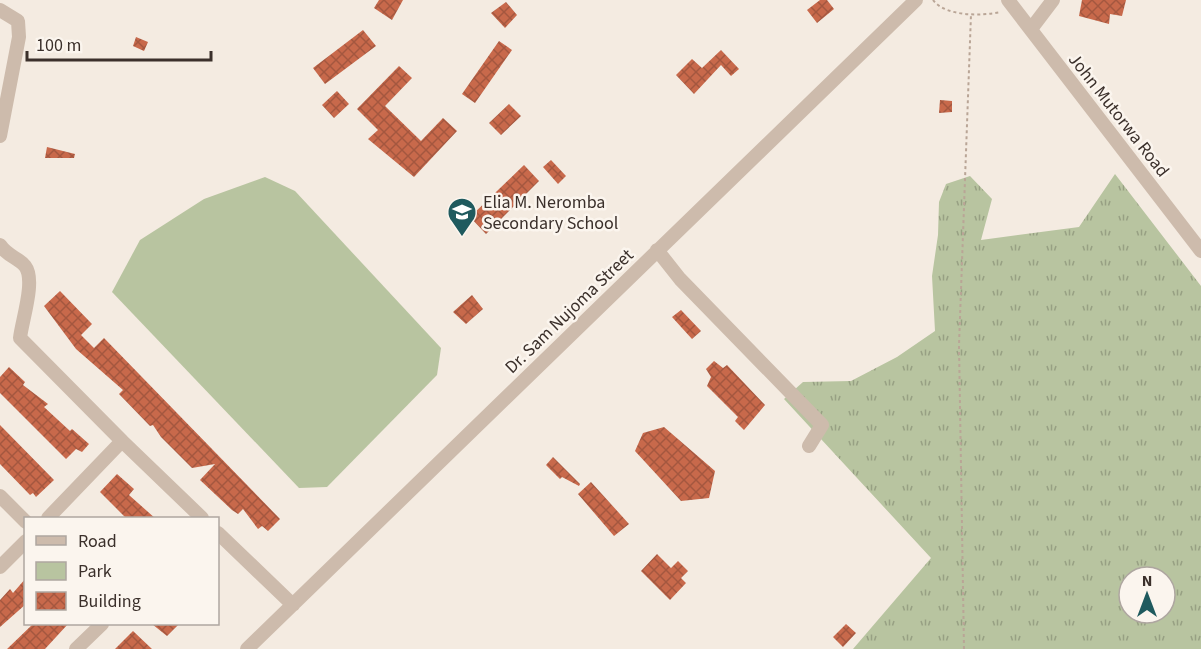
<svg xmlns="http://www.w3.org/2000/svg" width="1201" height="649" viewBox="0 0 1201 649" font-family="'Source Sans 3',sans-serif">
<defs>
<pattern id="grass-tufts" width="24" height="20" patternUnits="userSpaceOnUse" patternTransform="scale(1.5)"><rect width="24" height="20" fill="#b8c4a0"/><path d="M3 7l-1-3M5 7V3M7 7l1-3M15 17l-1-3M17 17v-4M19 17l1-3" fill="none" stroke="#97a083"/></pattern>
<pattern id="building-cross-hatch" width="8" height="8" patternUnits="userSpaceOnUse" patternTransform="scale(1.5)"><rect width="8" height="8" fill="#c8694b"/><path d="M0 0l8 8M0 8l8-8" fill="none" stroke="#a4573f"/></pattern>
</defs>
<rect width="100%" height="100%" fill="#f4ebe1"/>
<path fill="url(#grass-tufts)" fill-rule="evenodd" d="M1115,174l86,112v363h-348l78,-91 -147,-159 19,-17 48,-1 46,-24 38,-26 -3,-55 6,-41 1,-33 7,-18 24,-8 22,23 -11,41 98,-13zM1129,577h36v36h-36z"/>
<path fill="#b8c4a0" d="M265,177l30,14 146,157 -4,27 -110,112 -28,1 -187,-196 28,-52 64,-41z"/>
<path fill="url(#building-cross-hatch)" d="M379,0h24l-11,20 -18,-12z
M820,0h7l7,9 -17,14 -10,-13z
M1082,0h44l-4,16 -12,-2 -1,10 -30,-8z
M506,2l11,13 -12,13 -14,-15z
M363,30l13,16 -51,38 -12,-16z
M136,37l12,5 -4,9 -11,-5z
M499,41l13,9 -37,53 -13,-9z
M721,50l18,19 -8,7 -10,-11 -27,29 -18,-19 16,-16 10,9z
M399,66l13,12 -27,28 36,35 22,-23 14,13 -43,46 -46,-38 10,-9 -21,-21z
M337,91l12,13 -15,14 -12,-13z
M940,100l12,1v11l-13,1z
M509,104l12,12 -20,19 -12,-12z
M47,147l28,7 -1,4h-29z
M551,160l15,16 -8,8 -15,-17z
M524,165l15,16 -53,53 -16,-17z
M60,291l32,33 -11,11 13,13 10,-10 176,181 -12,12 -6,-5 -4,3 -15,-20 -5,5 -6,-4 -32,-30 15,-16 -23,4 -31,-31 -8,-12 -3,1 -31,-32 4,-4 -47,-41 -32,-43z
M472,295l11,14 -17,15 -13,-12z
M681,310l20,21 -9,8 -20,-22z
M714,361l9,7 4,-3 38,40 -21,25 -9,-9 3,-4 -31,-31 4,-9 -5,-8z
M9,367l16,15 -2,3 25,19 -4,3 26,24 2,-2 17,15 -7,8 -6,-3 -10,10 -66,-66v-16z
M0,425l54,55 -18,17 -3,-4 -3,2 -30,-31z
M664,427l51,44 -6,27 -28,3 -46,-50 8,-18z
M553,457l27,27 -1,2 -17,-9 -2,2 -14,-14z
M117,474l17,15 -5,6 27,24h-29l-27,-27z
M591,482l38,42 -15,12 -36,-42z
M657,554l14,14 7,-7 10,10 -7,7 5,5 -16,17 -29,-29z
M26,578v26l-26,23v-27l10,-11 3,4z
M33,624h35l-23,25h-38z
M152,624h27l-12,12z
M846,624l10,9 -13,14 -10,-10z
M133,631l19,18h-37z"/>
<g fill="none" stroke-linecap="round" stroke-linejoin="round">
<path stroke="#b9a596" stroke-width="2" stroke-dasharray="3 3" stroke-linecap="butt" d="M933,0c13,17 49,16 68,12
M964,649l-5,-304 12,-331"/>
<path stroke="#cdbbac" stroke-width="14" d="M1008,0l193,251
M0,10l18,11 1,16 -19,99
M1031,29l22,-29
M0,245c8,12 18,12 25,21 11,14 -3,54 -5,72l102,103
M657,250l23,29 142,146 -13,21
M0,496l26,26
M48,518l74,-77 80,77
M218,533l75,72
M0,567l26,-26
M76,649l26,-25
M247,649l669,-649"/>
</g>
<defs>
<g id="school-pin" transform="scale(1.5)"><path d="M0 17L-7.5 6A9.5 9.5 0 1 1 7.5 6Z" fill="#1f5a5e" stroke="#fbf5ee"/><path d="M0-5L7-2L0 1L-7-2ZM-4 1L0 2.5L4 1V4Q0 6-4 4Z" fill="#fff"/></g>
</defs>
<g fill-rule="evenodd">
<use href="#school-pin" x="462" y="212"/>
</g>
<g text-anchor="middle" stroke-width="5" stroke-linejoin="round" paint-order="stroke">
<g font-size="18" fill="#3b302b" stroke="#fbf5ee">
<text transform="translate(1119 115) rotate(52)" y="6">John Mutorwa Road</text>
<text transform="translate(569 311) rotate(-44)" y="6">Dr. Sam Nujoma Street</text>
</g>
<g font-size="18" fill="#3b302b" stroke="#fbf5ee" text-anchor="start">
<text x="483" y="208">Elia M. Neromba<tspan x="483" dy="21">Secondary School</tspan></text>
</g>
</g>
<rect x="24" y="517" width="195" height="108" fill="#fbf5ee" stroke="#aea6a0" stroke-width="1.5"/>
<rect x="36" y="536" width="30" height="9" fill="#cdbbac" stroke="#aea6a0" stroke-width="1.5"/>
<text x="78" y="547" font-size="18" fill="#3b302b">Road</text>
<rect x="36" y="562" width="30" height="18" fill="#b8c4a0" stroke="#aea6a0" stroke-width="1.5"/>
<text x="78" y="577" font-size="18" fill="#3b302b">Park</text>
<rect x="36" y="592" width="30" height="18" fill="url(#building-cross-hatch)" stroke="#aea6a0" stroke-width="1.5"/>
<text x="78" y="607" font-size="18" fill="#3b302b">Building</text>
<g transform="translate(1147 595)"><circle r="28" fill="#fbf5ee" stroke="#aea6a0" stroke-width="1.5"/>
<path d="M0-4.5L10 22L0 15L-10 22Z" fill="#1f5a5e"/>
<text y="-9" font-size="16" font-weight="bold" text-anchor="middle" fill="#3b302b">N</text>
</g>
<path d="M27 51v9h184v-9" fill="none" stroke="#3b302b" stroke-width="3"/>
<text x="36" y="51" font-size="18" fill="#3b302b" stroke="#fbf5ee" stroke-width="4.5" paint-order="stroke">100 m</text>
</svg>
